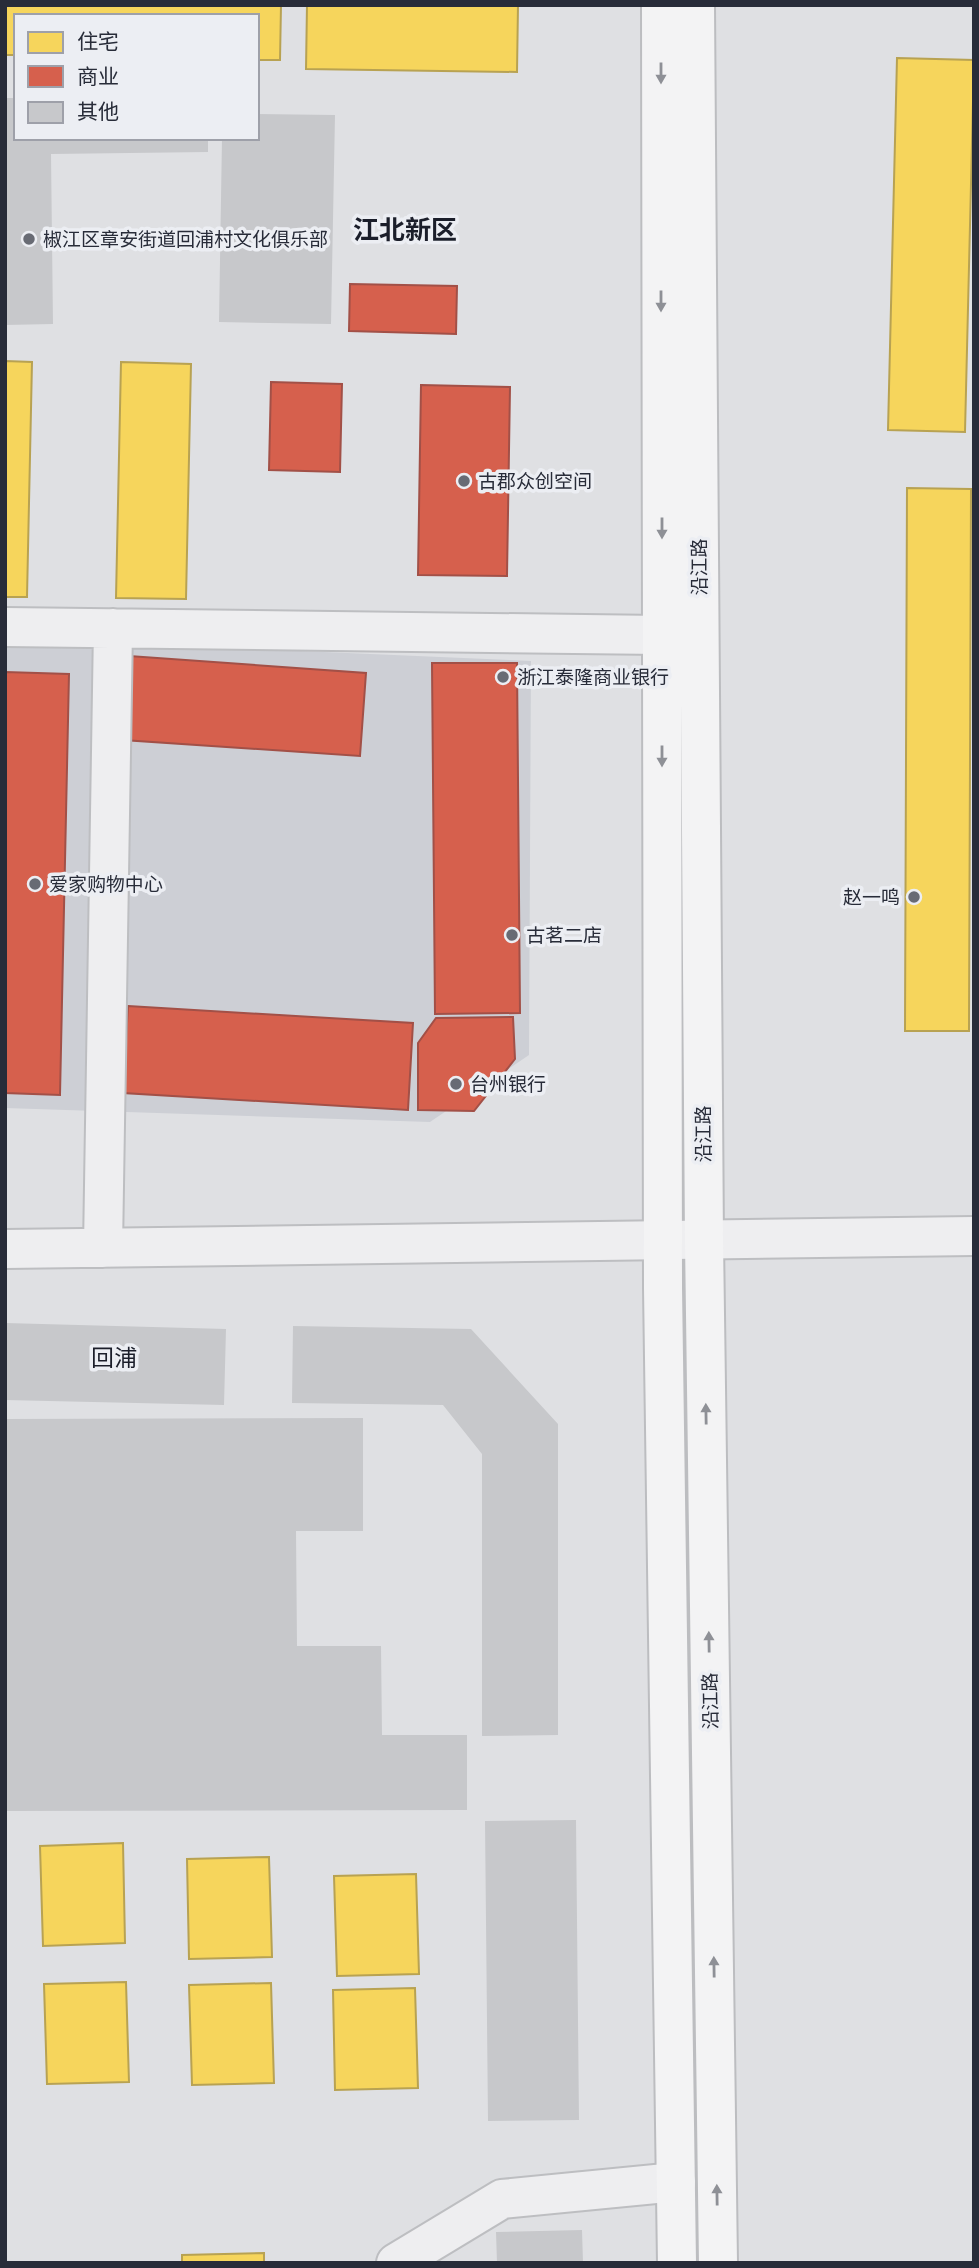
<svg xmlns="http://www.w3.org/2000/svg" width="979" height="2268" viewBox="0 0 979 2268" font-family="Karla,'Noto Sans SC',sans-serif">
<rect width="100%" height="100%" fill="#dfe0e3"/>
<path fill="#cdcfd5" d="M5,638l526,23 -2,394 -99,67 -425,-14z"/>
<path fill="#f6d55c" stroke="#b8a252" stroke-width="2" d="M5,5h276l-1,55h-23v-44h-241v39h-11z
M307,5h211l-1,67 -211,-3z
M897,58l77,2 -9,372 -77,-2z
M5,361l27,1 -5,235h-22z
M121,362l70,2 -5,235 -70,-1z
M907,488l64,1 -2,542h-64z
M123,1843l2,100 -82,3 -3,-100z
M269,1857l3,100 -83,2 -2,-100z
M416,1874l3,100 -82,2 -3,-100z
M126,1982l3,100 -82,2 -3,-100z
M271,1983l3,100 -82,2 -3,-100z
M415,1988l3,100 -83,2 -2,-100z
M264,2253v10h-82v-8z"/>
<path fill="#d6604d" stroke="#a25047" stroke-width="2" d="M350,284l107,2 -1,48 -107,-3z
M271,382l71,2 -2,88 -71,-2z
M421,385l89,2 -3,189 -89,-1z
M129,656l237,17 -6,83 -237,-16z
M432,663h85l3,350 -85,1z
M5,672l64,2 -9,421 -55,-2z
M128,1006l285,17 -5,87 -285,-17z
M513,1017l2,42 -41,52 -56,-1v-67l18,-25z"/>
<path fill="#c7c8cb" d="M5,98h11v40h192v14l-157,2 2,170 -48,1z
M257,114l78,1 -4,209 -112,-2 3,-184h35z
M5,1323l221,6 -2,76 -219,-5z
M293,1326l178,3 87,95v311l-76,1v-282l-39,-49 -151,-2z
M363,1418v113h-67l1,115h84l1,89h85v75l-462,1v-392z
M576,1820l3,300 -91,1 -3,-300z
M582,2230l1,33h-86l-1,-31z"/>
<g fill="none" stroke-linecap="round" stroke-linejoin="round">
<g stroke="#bdbec1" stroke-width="42">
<path id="minor" d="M5,627l657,8
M103,1248l10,-620
M5,1249l969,-13
M396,2263l106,-64 174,-17"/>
</g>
<g stroke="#bcbdc0" stroke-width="42">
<path id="major" d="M661,5l2,1283 14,975
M695,5l9,1236 14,1022"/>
</g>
<use href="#minor" stroke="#eeeef0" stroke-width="38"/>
<use href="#major" stroke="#f3f3f4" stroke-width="38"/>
</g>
<defs><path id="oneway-solid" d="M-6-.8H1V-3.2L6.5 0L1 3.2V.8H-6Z" transform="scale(1.75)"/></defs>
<g fill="#8e9096">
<use href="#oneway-solid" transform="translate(661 73) rotate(90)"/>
<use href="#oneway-solid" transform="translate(661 301) rotate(90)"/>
<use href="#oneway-solid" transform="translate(662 528) rotate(90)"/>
<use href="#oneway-solid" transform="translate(662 756) rotate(90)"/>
<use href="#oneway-solid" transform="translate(706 1414) rotate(-91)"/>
<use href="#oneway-solid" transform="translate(709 1642) rotate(-91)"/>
<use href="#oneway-solid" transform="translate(714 1967) rotate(-91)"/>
<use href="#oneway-solid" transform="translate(717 2195) rotate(-91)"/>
</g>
<g fill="#686b74" stroke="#eceef3" stroke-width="2.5">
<circle cx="29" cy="239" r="7"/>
<circle cx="464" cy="481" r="7"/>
<circle cx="503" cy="677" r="7"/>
<circle cx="35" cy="884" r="7"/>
<circle cx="914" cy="897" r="7"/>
<circle cx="512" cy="935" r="7"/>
<circle cx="456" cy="1084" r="7"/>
</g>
<g text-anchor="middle" stroke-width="7" stroke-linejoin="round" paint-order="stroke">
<g font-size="19" fill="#282c39" stroke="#eceef3" text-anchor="start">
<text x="43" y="246">椒江区章安街道回浦村文化俱乐部</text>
<text x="478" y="488">古郡众创空间</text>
<text x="517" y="684">浙江泰隆商业银行</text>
<text x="49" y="891">爱家购物中心</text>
<text x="900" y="904" text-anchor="end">赵一鸣</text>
<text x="526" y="942">古茗二店</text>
<text x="470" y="1091">台州银行</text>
</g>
<g font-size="19" fill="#282c39" stroke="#eceef3">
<text transform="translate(699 567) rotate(-90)" y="7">沿江路</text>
<text transform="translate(703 1134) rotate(-90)" y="7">沿江路</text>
<text transform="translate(710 1701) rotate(-91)" y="7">沿江路</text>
</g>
<g font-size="23" fill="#1b1e2a" stroke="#eceef3">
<text x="114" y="1366">回浦</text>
</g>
<g font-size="26" font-weight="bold" fill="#1b1e2a" stroke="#eceef3">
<text x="405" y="239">江北新区</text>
</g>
</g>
<rect width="979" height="2268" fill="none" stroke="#282c39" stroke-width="14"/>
<rect x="14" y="14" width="245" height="126" fill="#eceef3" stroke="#9ea0a9" stroke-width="2"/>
<rect x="28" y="32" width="35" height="21" fill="#f6d55c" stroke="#9ea0a9" stroke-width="2"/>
<text x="77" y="49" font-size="21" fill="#282c39">住宅</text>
<rect x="28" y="66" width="35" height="21" fill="#d6604d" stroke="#9ea0a9" stroke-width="2"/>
<text x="77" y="84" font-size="21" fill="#282c39">商业</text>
<rect x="28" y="102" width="35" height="21" fill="#c7c8cb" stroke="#9ea0a9" stroke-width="2"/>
<text x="77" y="119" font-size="21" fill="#282c39">其他</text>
</svg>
